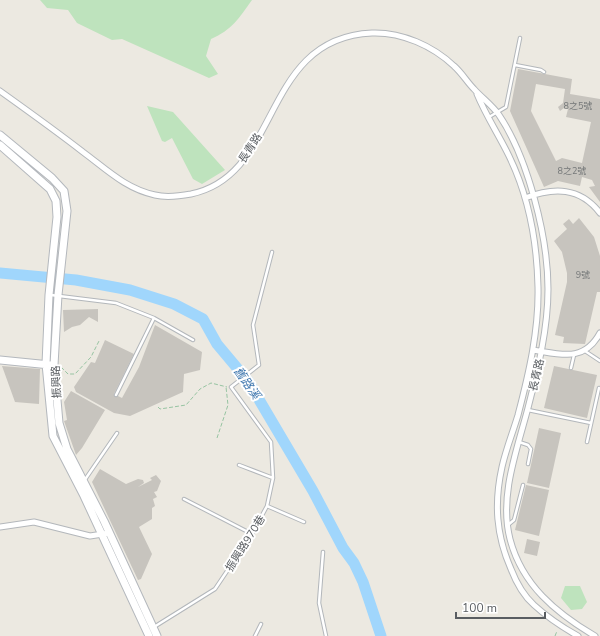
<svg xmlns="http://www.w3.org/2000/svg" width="600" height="636" viewBox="0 0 600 636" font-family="'Nunito Sans','Noto Sans TC',sans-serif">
<rect width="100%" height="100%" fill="#ece9e1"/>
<path fill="#bee3bd" d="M40,0h212c-13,18 -20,30 -41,39l-5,17 12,18 -9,4 -87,-39 -10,1 -35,-17 -9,-13 -21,-2z
M147,106l26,6 52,58 -23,14 -9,-5 -21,-41 -7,4 -3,-1z
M565,586h15l7,16 -5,7 -11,1 -10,-12z"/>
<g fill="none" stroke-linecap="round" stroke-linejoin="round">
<path stroke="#a0d6fc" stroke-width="11" d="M0,273l76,7 54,10 44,14 29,15 14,25 31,37 65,110 30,57 11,15 9,19 18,54"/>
</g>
<path fill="#c7c4be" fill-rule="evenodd" d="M518,69l54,10 -2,15 30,5v103l-11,-15 6,-1 -3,-6 -10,-3 -2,9 -22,-5 -14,6 -34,-76zM536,84l29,5 -2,14 -5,4 2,4 4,-3 4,1 -2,8 25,5 -9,41 -20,-5 -6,3 -25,-50z
M579,218l15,19 6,19v36h-3l-12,52 -22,-1 1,-6 -9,-2 12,-53v-9l-5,-21 -8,-11 13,-12 -4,-5 6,-5 4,5z
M98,309v13l-9,-5 -9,8 -8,2 -8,5 -1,-22z
M155,325l47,27 -2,18 -16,4 -1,18 -53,24 -16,-3 -38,-21 -2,-5 17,-25 4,1 10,-23 29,14 -20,40 8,4 17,-31z
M2,366l38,3 -1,35 -24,-2z
M554,366l43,9 -10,43 -43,-10z
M71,391l34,19 -23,38 -6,7 -12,-34 3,-1 -3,-18z
M539,428l22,5 -12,55 -22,-5z
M100,469l26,15 12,-5 5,1 1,3 -6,4 14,-7 -2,-2 6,-3 5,6 -4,10 -3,1 3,5 -4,2 2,7 -3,2v11l-13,8 13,27 -11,25 -3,1 -46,-98z
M526,485l23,5 -10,46 -24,-6z
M527,539l13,3 -3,14 -13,-3z"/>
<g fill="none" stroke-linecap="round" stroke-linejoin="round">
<g stroke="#b3b7bb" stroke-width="4.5">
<path id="lane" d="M515,65l26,5 3,2
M489,117l17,-10 14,-69
M51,295l65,8 38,15 39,22
M585,351l15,10
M571,368l3,-13
M116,395l38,-77
M528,410l63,13
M519,442l9,3 3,4 -3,15
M587,442l12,-54
M239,465l34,13
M84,481l33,-48
M184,499l68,35
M267,506l37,16
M508,525l6,-5 9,-35
M323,552l-4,51 7,33
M154,627l61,-38 37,-55 15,-28 6,-28 -2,-36 -40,-55 28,-22 -6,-40 19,-73
M255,636l6,-12"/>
</g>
<g stroke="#b3b7bb" stroke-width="7">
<path id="street" d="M0,91c28,20 56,40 83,61 23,17 43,37 72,43 12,3 25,1 36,-1 92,-19 69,-156 181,-161 30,-1 61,13 82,33 8,7 13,16 20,23 8,9 18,16 25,26 29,43 49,122 49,174 0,40 -10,80 -20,119 -11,42 -29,88 -18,131 12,46 46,74 85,97
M477,94c9,22 22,41 32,62 20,41 28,85 29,131 1,43 -9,86 -20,128 -5,17 -12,34 -16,52 -8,36 -6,68 9,102 5,13 13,27 23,36 13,12 28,22 44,31
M525,198c29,-11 55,-11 75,15
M533,350c27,4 51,13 67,-17
M0,527l34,-5 56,14 19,-3"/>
</g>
<g stroke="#b4b8bd" stroke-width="9">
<path id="secondary" d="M0,135l52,43 12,13 3,20 -9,84 -4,70 5,58 8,26 37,72 53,115
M0,145l50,44 6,12 1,16 -8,78 -3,69 7,72 31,60 65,140
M0,360l50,5"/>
</g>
<path stroke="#97c4a2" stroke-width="1" stroke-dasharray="4 2" stroke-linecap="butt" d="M61,367l7,7h7l16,-17 8,-16
M158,407l2,2 26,-4 14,-16 11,-6 16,4
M217,438l11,-33 -2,-18
M555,636l2,-5"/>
<use href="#lane" stroke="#fff" stroke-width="2.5"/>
<use href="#street" stroke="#fff" stroke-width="5"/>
<use href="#secondary" stroke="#fff" stroke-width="7"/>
</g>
<g text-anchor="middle" stroke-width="4" stroke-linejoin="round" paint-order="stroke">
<g font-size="9" fill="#747778">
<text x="578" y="109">8之5號</text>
<text x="572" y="174">8之2號</text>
<text x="583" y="278">9號</text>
</g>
<g font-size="11" fill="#595d61" stroke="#fff">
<text transform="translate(250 148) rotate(-57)" y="4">長青路</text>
<text transform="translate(536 375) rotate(-77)" y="4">長青路</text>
<text transform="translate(56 382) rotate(-93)" y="4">振興路</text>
<text transform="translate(245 543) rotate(-58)" y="4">振興路970巷</text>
</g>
<g font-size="12" font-style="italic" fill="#3f77ae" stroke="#fff">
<text transform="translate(247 383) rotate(55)" y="4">舊路溪</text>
</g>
</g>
<path d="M456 612v6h89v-6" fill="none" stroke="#595d61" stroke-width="2"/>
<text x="462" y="612" font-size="12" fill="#595d61" stroke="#ffffff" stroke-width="3" paint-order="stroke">100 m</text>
</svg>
